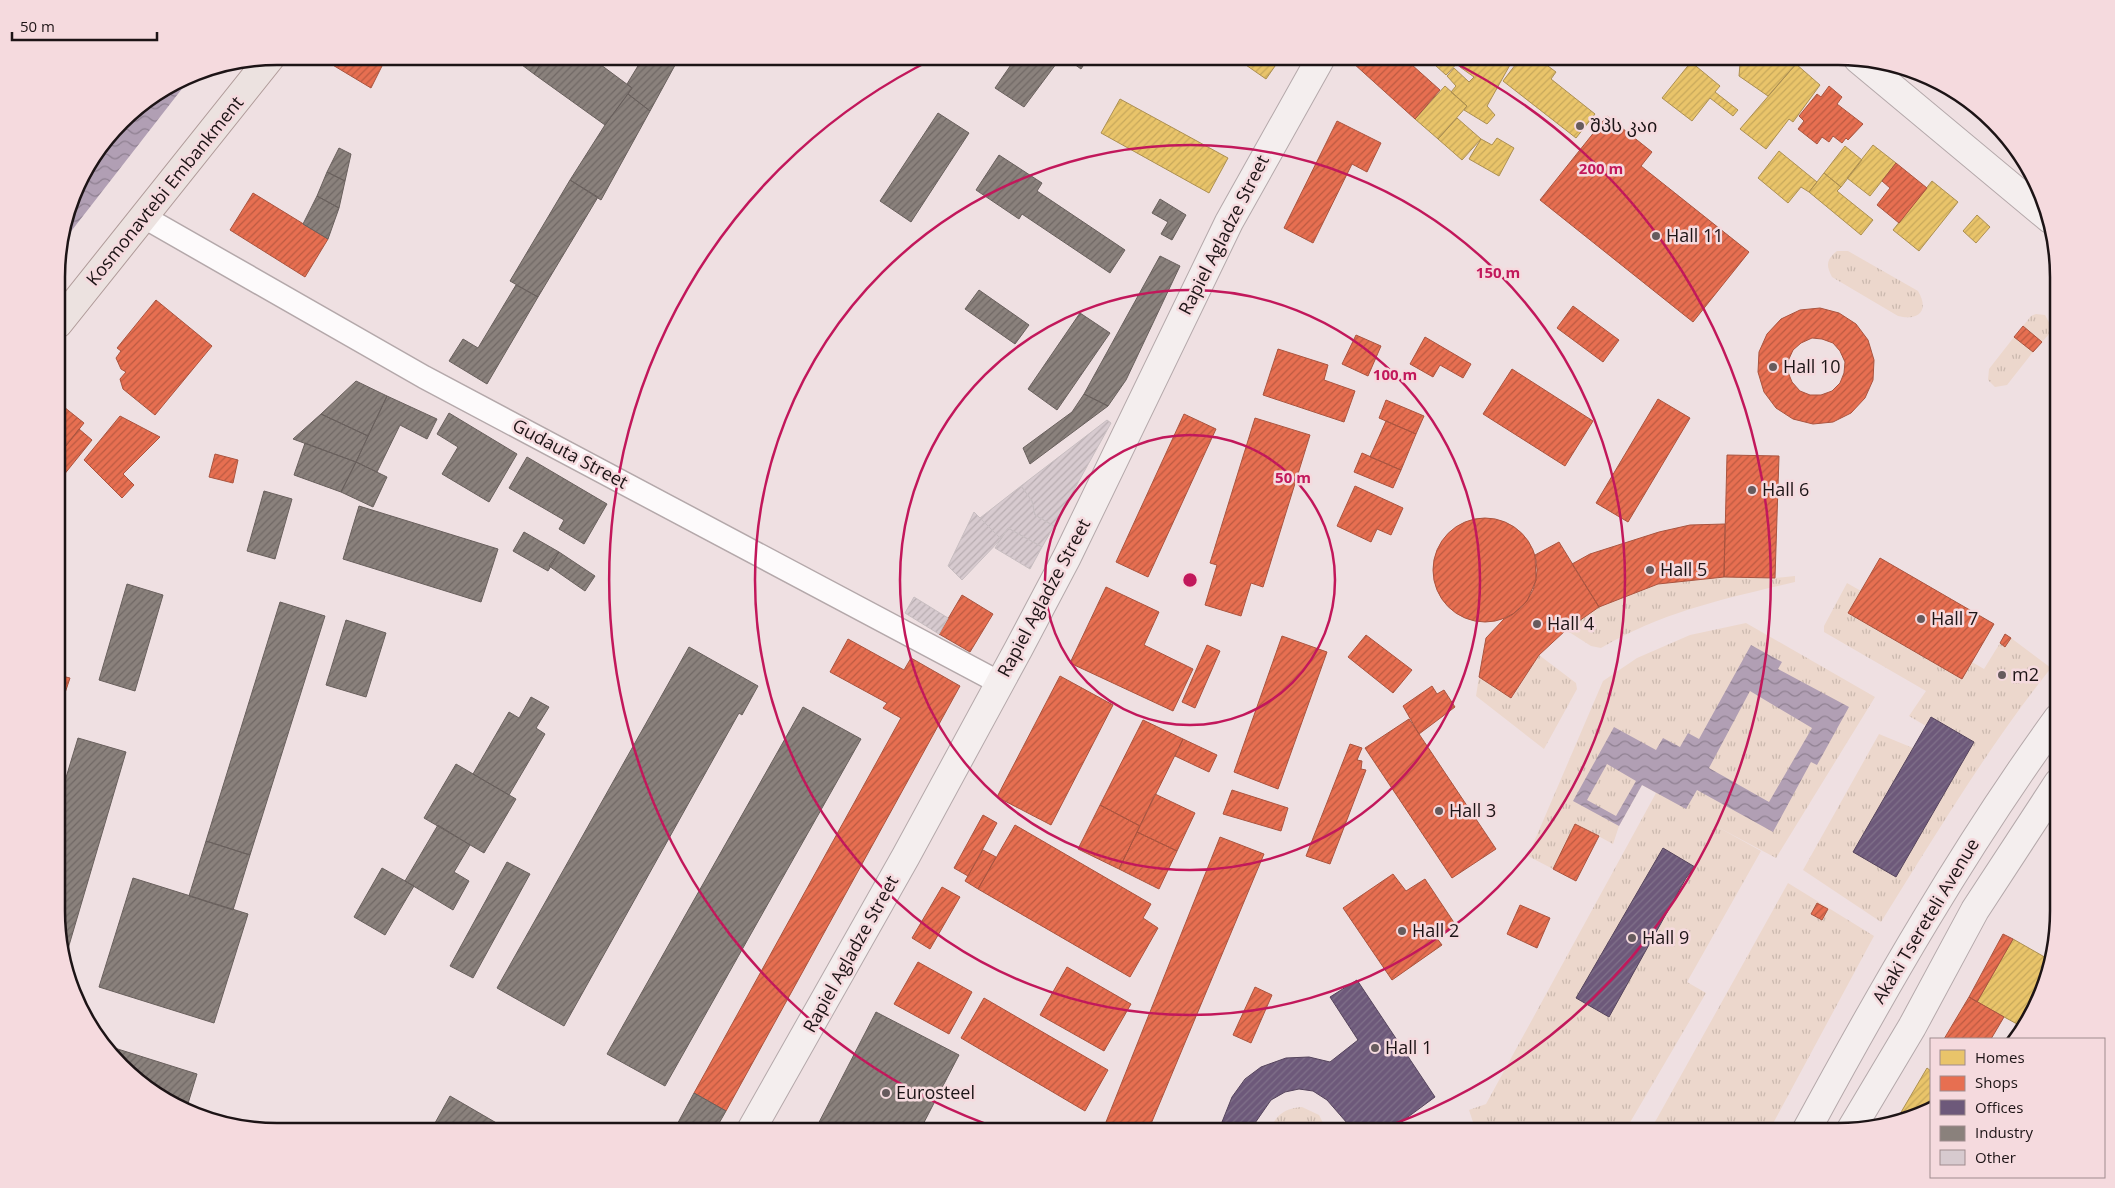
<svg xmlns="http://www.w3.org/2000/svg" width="2115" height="1188" viewBox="0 0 2115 1188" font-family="'Open Sans','Noto Sans Georgian',sans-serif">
<defs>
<pattern id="grass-tufts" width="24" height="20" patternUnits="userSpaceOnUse" patternTransform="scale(1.25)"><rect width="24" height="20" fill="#ecd7cc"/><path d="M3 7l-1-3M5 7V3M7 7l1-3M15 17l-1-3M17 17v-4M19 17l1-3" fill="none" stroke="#cab8ae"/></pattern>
<pattern id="water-waves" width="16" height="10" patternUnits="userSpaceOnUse" patternTransform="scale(1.25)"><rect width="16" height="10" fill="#b19fb4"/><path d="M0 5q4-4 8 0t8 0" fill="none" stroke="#8f8091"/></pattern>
<pattern id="homes-hatch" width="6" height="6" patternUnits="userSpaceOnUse" patternTransform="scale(1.25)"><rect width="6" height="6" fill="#e9c46a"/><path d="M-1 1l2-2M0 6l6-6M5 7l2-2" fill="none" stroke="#c7a85b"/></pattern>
<pattern id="shops-hatch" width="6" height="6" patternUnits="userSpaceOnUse" patternTransform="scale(1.25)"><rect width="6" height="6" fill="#e76f51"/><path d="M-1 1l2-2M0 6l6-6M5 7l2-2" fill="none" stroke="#bb5a42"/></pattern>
<pattern id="offices-hatch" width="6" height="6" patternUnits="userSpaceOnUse" patternTransform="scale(1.25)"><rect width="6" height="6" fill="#6d597a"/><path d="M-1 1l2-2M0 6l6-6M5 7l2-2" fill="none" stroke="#80718a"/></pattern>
<pattern id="industry-hatch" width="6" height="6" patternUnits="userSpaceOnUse" patternTransform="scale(1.25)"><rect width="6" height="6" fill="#8a817c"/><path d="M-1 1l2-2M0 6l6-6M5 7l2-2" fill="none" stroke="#706865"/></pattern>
<pattern id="building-hatch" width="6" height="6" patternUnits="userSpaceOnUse" patternTransform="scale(1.25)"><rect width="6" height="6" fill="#d7cacf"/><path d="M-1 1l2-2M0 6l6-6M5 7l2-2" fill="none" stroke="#b8adb1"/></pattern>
</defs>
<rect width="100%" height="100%" fill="#efe0e2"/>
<path fill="url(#grass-tufts)" d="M1837,251h11l70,40c12,20 0,30 -20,25l-66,-39c-6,-12 -6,-17 5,-26z
M2036,314l9,1 6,11 -1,7 -8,9 -19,-16 8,-10z
M2014,337l19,15 -26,33 -12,2 -7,-7 1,-11z
M1795,576v6c-71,17 -130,29 -194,66l-10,-2 -25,-16 33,-23 59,-23 66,-7 51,1z
M1847,583l14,8 -13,22 114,66 10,-17 12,7 16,-26 6,4 5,-9 40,30c-64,80 -116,168 -170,254l-78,-52 76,-136 34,14 13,-22 -17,-10 17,-25 -102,-59v-6z
M1746,623l129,74 -99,161 -62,-33 47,26 -74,131 19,11 -81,138h-149l-7,-21 17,-6 170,-311 -14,-8 -23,41 -6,18 -37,-20 -23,45 -25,-13 75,-175 34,-23 53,-23z
M1539,655l37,28 1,6 -33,60 -68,-53 3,-19 33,21z
M1788,883l86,53 -105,195h-119z
M1302,1107l17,8 8,16h-56c3,-16 15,-23 31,-24z"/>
<path fill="url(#water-waves)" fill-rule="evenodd" d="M195,72l-126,162 -11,14 21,-69 52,-68z
M1751,645l31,17 -4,7 71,38 -32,58 -6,-3 -38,70 -76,-42 -11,19 -44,-24 -23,41 -46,-25 41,-74 42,23 7,-12 17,9 8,-14 11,6zM1750,691l62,37 -43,74 -60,-34zM1607,764l29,17 -20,35 -29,-16z"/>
<path fill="url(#homes-hatch)" stroke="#ac8f51" d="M1233,56h49l-16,23z
M1425,56h39l-18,19z
M1467,56h48l-28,50 8,9 -8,9 -23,-14 3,-4 -16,-14 5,-6 -9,-10 7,-8 15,14 5,-5 -14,-10z
M1522,56h14l12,10 8,6 -5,7 44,35 -19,24 -73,-57z
M1536,56h20l-8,10z
M1747,56h38l11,8 -28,32 -29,-20 1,-12z
M1691,62l29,24 -5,6 23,18 -5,6 -23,-18 -18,23 -30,-23z
M1796,64l24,21 -27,37 -4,-3 -23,30 -26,-20z
M1445,86l22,20 -29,33 -23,-20z
M1120,99l108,59 -19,35 -108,-60z
M1457,118l24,21 -19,21 -24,-21z
M1985,120l25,24 -27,-22z
M1497,138l17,10 -15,28 -30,-17 12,-20 11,6z
M1873,145l23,18 -26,33 -23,-18z
M1845,146l17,14 -21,27 -17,-14z
M1779,151l38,31 -8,10 -8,-5 -13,16 -30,-25z
M1824,173l17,14 -4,4 36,29 -12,15 -52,-43z
M1932,181l26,21 -39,49 -26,-21z
M1977,215l13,12 -14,16 -13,-12z
M2013,939l35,20 -17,57 -7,-4 -7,12 -40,-22z
M1927,1068l4,3v36l-28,9 -3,-2z"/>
<path fill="url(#shops-hatch)" stroke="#aa543f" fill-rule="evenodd" d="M330,56h57l-16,32 -45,-27z
M1359,56h43l38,34 -25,29 -62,-56z
M1829,86l13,11 -5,7 26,20 -15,16 -2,-2 -4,5 -9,-7 -4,6 -7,-5 -5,7 -19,-15 6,-8 -5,-5 18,-22 4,3z
M1607,116l45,36 -11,14 108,86 -56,70 -153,-122z
M1337,121l44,22 -14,29 -15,-8 -39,79 -29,-15z
M1896,163l31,25 -28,35 -22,-18 13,-17 -8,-7z
M253,193l75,46 -23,38 -75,-47z
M156,300l56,46 -57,69 -32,-26 -3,-10 6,-7 -5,-3 -5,-11 5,-7 -4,-3z
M1573,306l46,34 -16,22 -46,-34z
M1820,308l19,5 17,11 12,16 6,20 -1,20 -8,18 -14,15 -18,9 -20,2 -20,-5 -17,-11 -12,-16 -6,-20 1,-20 8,-18 14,-15 19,-9zM1812,338l10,1 11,4 7,8 5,11 -1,11 -4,10 -8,8 -11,4h-11l-10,-4 -8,-9 -4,-10v-11l5,-11 8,-7z
M2023,326l19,16 -9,10 -19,-15z
M1356,335l25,11 -13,30 -26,-12z
M1425,337l46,27 -8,14 -23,-13 -7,12 -23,-13z
M1278,349l50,16 -4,15 31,11 -11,31 -81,-27z
M1512,369l81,52 -28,45 -82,-52z
M1658,399l32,19 -62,104 -32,-19z
M1386,400l38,16 -8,18 -37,-16z
M59,403l25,20 -26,33v-51z
M1184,414l32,15 -68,148 -32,-15z
M120,416l40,21 -37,37 11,11 -12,13 -38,-38z
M1255,418l55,17 -47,152 -12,-4 -10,33 -36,-11 12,-40 -7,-2z
M1386,421l30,13 -15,36 -31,-13z
M79,429l13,11 -29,36 -5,-4v-16z
M1362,453l39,17 -8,18 -39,-16z
M215,454l23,6 -5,23 -24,-6z
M1727,455l52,1 -4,122 -51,-1z
M1355,486l48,22 -12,27 -14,-6 -6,13 -34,-16z
M1433 570a52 52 0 1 1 104 0a52 52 0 1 1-104 0Z
M1725,524l-1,53 -66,7 -59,23 -27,-43 18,-10 69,-22 31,-7z
M1559,542l40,65 -33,23 -27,25 -28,43 -32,-21 7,-39 18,-19 8,-4 15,-14 9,-21 -1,-25z
M1880,558l114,66 -32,55 -114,-66z
M1106,587l53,25 -15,33 49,24 -20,42 -103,-48z
M962,595l31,19 -23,38 -31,-18z
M2005,634l6,4 -6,9 -5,-4z
M1366,635l46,35 -19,23 -45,-36z
M1282,636l45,16 -49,137 -44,-17z
M848,639l56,31 7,-12 49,28 -234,425 -32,-18 207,-375 -18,-10 4,-5 -57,-31z
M1207,645l13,6 -25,57 -13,-6z
M58,675l12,3 -12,36z
M1060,676l53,29 -62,120 -54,-28z
M1432,686l5,8 7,-4 11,17 -36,27 -16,-28z
M1409,719l87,130 -44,29 -87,-130z
M1143,720l40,19 -43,87 -40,-21z
M1183,739l34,16 -8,17 -34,-16z
M1350,744l12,4 -5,12 5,1 -1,8 5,1 -36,94 -24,-8z
M1232,790l56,18 -7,23 -58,-17z
M1155,794l40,19 -18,38 -40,-19z
M1100,805l40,21 -21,43 -41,-20z
M983,815l14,8 -29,53 -14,-8z
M1575,824l24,12 -23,45 -23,-12z
M1015,825l136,79 -8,14 15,10 -28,49 -152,-88z
M1137,832l40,19 -18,38 -40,-20z
M1220,837l44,17 -116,277 -46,1z
M983,850l13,7 -18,32 -13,-8z
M1393,874l13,17 19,-12 30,45 -19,13 6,8 -50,35 -49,-72z
M942,887l18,10 -30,52 -18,-11z
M1817,903l11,6 -6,11 -11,-6z
M1520,905l30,13 -13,30 -30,-14z
M2003,934l10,5 -36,63 -8,-5z
M918,962l54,30 -23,42 -55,-30z
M1067,967l64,37 -27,47 -64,-36z
M1255,987l17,8 -21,48 -18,-8z
M1969,997l35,20 -13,22h-47z
M984,998l124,72 -23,41 -124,-73z"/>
<path fill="url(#offices-hatch)" stroke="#55445c" d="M1931,717l43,25 -78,135 -43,-25z
M1663,848l32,19 -9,11 -77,139 -33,-19z
M1357,980l78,117 -46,34h-35l-27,-31 -14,-9 -14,-2 -14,3 -14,8 -16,23v8h-33v-9l10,-25 13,-18 16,-12 25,-9 23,-1 21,5 28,-22 -28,-43z"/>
<path fill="url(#industry-hatch)" stroke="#69605d" d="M510,56h36l-12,18z
M546,56h43l43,32 -27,37 -71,-51z
M644,56h36l-30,55 -22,-17 4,-6 -5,-4z
M1017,56h37l5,4 -35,47 -29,-19z
M1063,56h25l1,1 -8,12z
M628,94l22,17 -49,89 -31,-20 35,-55z
M938,113l31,20 -58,89 -31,-21z
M339,148l12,6 -6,27 -18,-9z
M999,155l43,28 -5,8 88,59 -15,23 -88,-59 -3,5 -43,-29z
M327,172l18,9 -6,27 -22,-12z
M570,180l28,17 -60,100 -28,-16z
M317,196l22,12 -11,31 -25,-15z
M1160,199l26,16 -14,25 -11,-6 7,-12 -16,-9z
M1160,256l20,10 -54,114 -18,26 -24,-12z
M516,285l22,12 -51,87 -38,-23 14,-22 15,9z
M979,290l50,35 -14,19 -50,-35z
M1080,313l30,20 -53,77 -29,-21z
M356,381l31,15 -19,40 -47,-22z
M1084,394l24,12 -78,58 -7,-16 49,-36z
M387,396l50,23 -10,20 -27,-14 -23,47 -21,-10z
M449,413l68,41 -28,48 -47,-28 16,-27 -21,-13z
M321,414l47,22 -12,26 -63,-23z
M305,443l51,19 -15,30 -47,-17z
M527,457l80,47 -23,40 -25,-15 5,-9 -55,-32z
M356,462l31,15 -14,30 -32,-15z
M264,491l28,8 -17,60 -28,-8z
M359,506l139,43 -17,53 -138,-43z
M524,532l35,20 -11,19 -35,-20z
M559,552l36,24 -10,15 -36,-25z
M127,584l36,11 -28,96 -36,-11z
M280,602l45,14 -75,239 -44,-14z
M346,620l40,13 -20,64 -40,-12z
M689,647l69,39 -16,29 -3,-2 -175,313 -67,-38z
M531,697l18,10 -13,21 9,6 -36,61 -36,-21 36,-62 10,6z
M803,707l58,32 -196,347 -58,-32z
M78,738l48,14 -61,207 -7,-19v-136z
M456,764l60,35 -32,54 -60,-35z
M438,825l32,20 -16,27 15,9 -16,29 -48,-29z
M206,841l44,14 -17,55 -44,-14z
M507,862l23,12 -57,104 -23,-12z
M382,868l32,18 -29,49 -31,-18z
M133,878l115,36 -34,109 -115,-36z
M876,1012l83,43 -40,77h-105z
M105,1045l92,29 -11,36 -19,-8z
M694,1093l32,18 -12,21h-41z
M450,1096l62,36h-82z"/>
<path fill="url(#building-hatch)" stroke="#c8bec1" d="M1107,420l4,3 -57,103 -19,-11 -3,-14 -11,-15z
M1021,486l11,15 3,14 19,11 -12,21 -34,-19 -7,11 -21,-21z
M974,512l27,27 -39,41 -14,-14z
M1008,528l34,19 -12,22 -35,-21z
M914,597l34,21 -9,16 -34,-21z"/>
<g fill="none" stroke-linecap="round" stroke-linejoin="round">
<g stroke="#b4a8aa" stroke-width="25">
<path id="street" d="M144,217l280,160 576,306"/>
</g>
<g stroke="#b4a8aa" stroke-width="30">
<path id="secondary" d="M1858,59l192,160
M1806,1131c77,-142 157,-282 252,-413
M1850,1131l62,-104 63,-117 83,-127
M750,1132l156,-276 113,-208 48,-91 162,-335 93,-166"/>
</g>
<g stroke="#af9a98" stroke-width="30">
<path id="primary" d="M58,324l213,-267"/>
</g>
<use href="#street" stroke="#fdfafb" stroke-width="22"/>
<use href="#secondary" stroke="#f4eeee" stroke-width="28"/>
<use href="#primary" stroke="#ece2e0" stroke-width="28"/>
</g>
<g fill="none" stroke="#c2185b" stroke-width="2.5">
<circle cx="1190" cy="580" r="145"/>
<circle cx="1190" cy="580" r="290"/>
<circle cx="1190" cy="580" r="435"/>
<path d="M1006 1131A581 581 0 0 1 935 58M1445 58A581 581 0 0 1 1374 1131"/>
</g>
<g fill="#665b5d" stroke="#f5dade" stroke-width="2">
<circle cx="1580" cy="126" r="5"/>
<circle cx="1656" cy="236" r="5"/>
<circle cx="1773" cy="367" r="5"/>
<circle cx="1752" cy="490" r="5"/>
<circle cx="1650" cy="570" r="5"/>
<circle cx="1921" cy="619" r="5"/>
<circle cx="1537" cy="624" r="5"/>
<circle cx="2002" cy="675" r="5"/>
<circle cx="1439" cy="811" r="5"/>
<circle cx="1402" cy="931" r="5"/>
<circle cx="1632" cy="938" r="5"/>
<circle cx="1375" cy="1048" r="5"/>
<circle cx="886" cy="1093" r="5"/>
</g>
<g text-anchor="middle" stroke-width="5" stroke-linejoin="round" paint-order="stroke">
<g font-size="18" fill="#1d1416" stroke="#f5dade" text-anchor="start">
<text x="1590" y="132">შპს კაი</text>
<text x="1666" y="242">Hall 11</text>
<text x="1783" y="373">Hall 10</text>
<text x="1762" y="496">Hall 6</text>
<text x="1660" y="576">Hall 5</text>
<text x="1931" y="625">Hall 7</text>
<text x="1547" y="630">Hall 4</text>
<text x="2012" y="681">m2</text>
<text x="1449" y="817">Hall 3</text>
<text x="1412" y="937">Hall 2</text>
<text x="1642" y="944">Hall 9</text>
<text x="1385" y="1054">Hall 1</text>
<text x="896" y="1099">Eurosteel</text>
</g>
<g font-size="18" fill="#1d1416" stroke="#f5dade">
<text transform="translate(165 191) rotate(-51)" y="6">Kosmonavtebi Embankment</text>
<text transform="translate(1224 235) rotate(-63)" y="6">Rapiel Agladze Street</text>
<text transform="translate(570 454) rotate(28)" y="6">Gudauta Street</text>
<text transform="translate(1044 598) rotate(-62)" y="6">Rapiel Agladze Street</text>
<text transform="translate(1926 921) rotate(-59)" y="6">Akaki Tsereteli Avenue</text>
<text transform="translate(851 954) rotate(-61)" y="6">Rapiel Agladze Street</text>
</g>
</g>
<path d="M0 0H2115V1188H0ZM277 65H1838A212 212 0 0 1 2050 277V911A212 212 0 0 1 1838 1123H277A212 212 0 0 1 65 911V277A212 212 0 0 1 277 65Z" fill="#f5dade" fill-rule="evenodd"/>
<path fill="none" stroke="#1d1416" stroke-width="2.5" d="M277 65H1838A212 212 0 0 1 2050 277V911A212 212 0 0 1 1838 1123H277A212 212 0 0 1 65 911V277A212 212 0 0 1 277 65Z"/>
<circle cx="1190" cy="580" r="8" fill="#c2185b" stroke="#f5dade" stroke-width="2.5"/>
<g font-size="15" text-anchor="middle" font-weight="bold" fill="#c2185b" stroke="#f5dade" stroke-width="5" stroke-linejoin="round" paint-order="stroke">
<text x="1601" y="174">200 m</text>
<text x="1498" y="278">150 m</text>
<text x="1395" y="380">100 m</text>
<text x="1293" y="483">50 m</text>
</g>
<rect x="1930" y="1038" width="175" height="140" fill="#f5dade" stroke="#9f8b8e"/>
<rect x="1940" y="1050" width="25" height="15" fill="#e9c46a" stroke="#9f8b8e"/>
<text x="1975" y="1063" font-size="15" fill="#1d1416">Homes</text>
<rect x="1940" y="1076" width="25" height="15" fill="#e76f51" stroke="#9f8b8e"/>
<text x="1975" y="1088" font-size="15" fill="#1d1416">Shops</text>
<rect x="1940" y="1100" width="25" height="15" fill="#6d597a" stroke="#9f8b8e"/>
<text x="1975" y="1113" font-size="15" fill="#1d1416">Offices</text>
<rect x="1940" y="1126" width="25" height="15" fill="#8a817c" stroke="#9f8b8e"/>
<text x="1975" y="1138" font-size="15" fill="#1d1416">Industry</text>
<rect x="1940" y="1150" width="25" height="15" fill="#d7cacf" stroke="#9f8b8e"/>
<text x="1975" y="1163" font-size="15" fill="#1d1416">Other</text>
<path d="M12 32v8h145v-8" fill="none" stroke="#1d1416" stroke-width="2.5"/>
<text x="20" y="32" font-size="15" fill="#1d1416" stroke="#f5dade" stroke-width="4" paint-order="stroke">50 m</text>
</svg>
